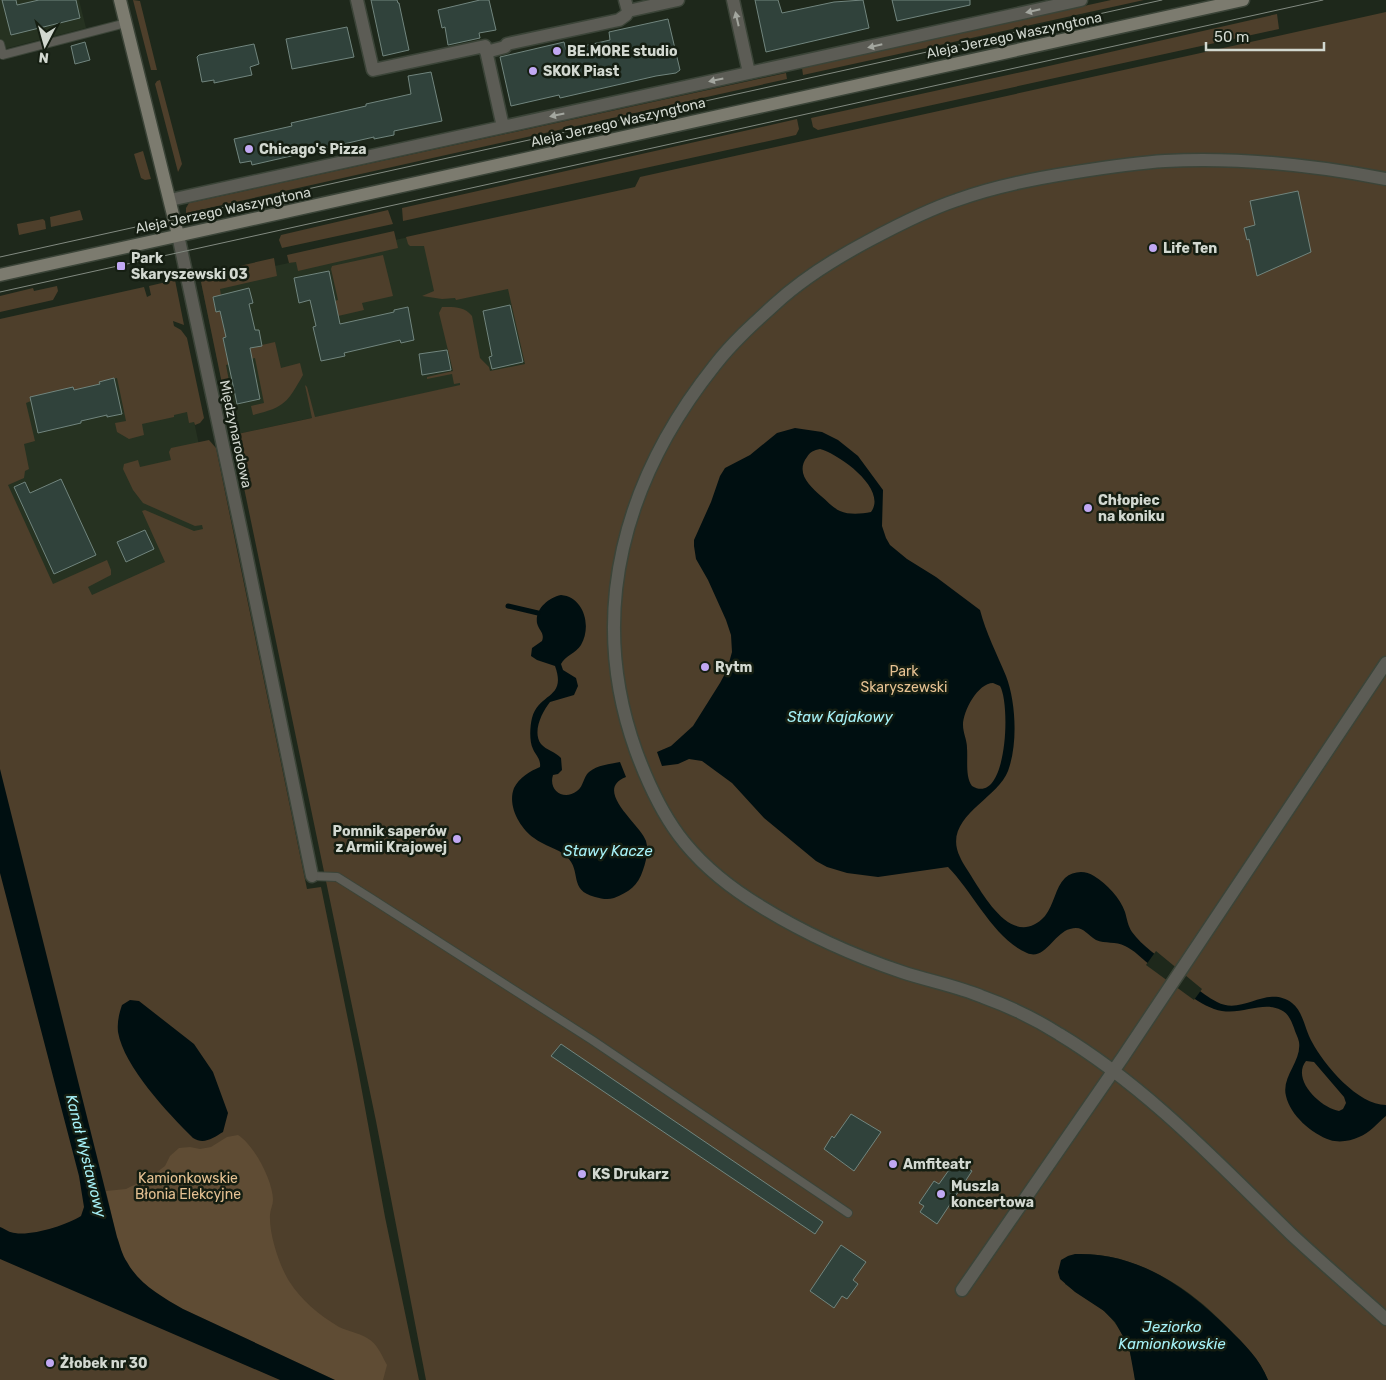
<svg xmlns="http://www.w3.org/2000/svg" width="1386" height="1380" viewBox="0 0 1386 1380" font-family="Rubik,sans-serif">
<rect width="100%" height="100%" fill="#1e281b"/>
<path fill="#263221" d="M0,0h79l7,28 -86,22z
M432,232l85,51 19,86 -303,66 -32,-153z
M177,340l44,210 -162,79 -59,-132v-89z"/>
<path fill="#4e3f2b" d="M133,0l7,1 17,69h-6z
M1111,0h33l-341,75 -1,-7z
M1386,12v1368h-118c-8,-20 -24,-36 -39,-51 -11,-11 -22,-22 -34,-31 -34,-27 -83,-50 -127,-42l-3,28c9,7 20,13 29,19 26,18 39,46 41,77h-709l-50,-259 -143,-686 79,-17 -7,-33 2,2 8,30 145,-32v-2l-6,1 -2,-10 -25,5v-2l26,-6 -14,-58 3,-6c12,0 22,-1 30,9l8,42 9,9 1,4 35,-7 -17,-75 -52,11 -1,-2 -13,1 -20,-3 12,-5 -10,-45h-14l-2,-2 -2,-7 229,-50 5,-10z
M1277,14l2,15 -461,101 -5,-3 -2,-9 229,-50z
M786,73l1,6 -601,134v-5l3,-5z
M160,80l22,84 -4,8 -23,-88 2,-3z
M797,119l2,10 -3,6 -393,86 -1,-13z
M143,151l8,28 -6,1 -4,-2 -7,-24z
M80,210l3,10 -32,7 -1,-10z
M388,210l5,14 -111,24 -3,-8 2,-5z
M43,219l2,2 1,8 -27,6 -2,-11z
M394,231l4,17 -100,23 -2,-9 -7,1 -2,-8z
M383,255l10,41 -31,7 2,7 -26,6 -3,-15 3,-1 -7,-31 1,-3z
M274,258l3,18 -57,13 1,6 -8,2 3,15 4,-1 6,26 -3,1 3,15 49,-11 6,26 19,-5 3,12c-16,28 -18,32 -50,40l-2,-9 13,-3 -9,-45 -29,7 7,37 -7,1 -25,-121 8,-9z
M175,280l9,45 -11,-4 1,5 7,4 6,8 17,80 -4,5 -5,2 -1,-3 -5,1 -2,-11 -13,3v2l-32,7 2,11 -15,4 -12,-7 -2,-9 11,-2 -9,-43 -18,4 1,2 -26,6 -1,-2 -43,9 1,4 -5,2 9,38 -11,3 5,25 -4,2 -1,7 -16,7 45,99 54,-24 4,10v5l-23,12 4,8 73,-33 -23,-51 3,-1 49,21 9,-2 -1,-4 -7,1 -52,-23 -10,-13 -10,-21 1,-5 14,-4 2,7 31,-7 -2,-8 2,-4 38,-8 7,8 91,441 14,-2 36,177 28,153 34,163h-419v-1061l144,-32 3,10 4,-2 -2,-9z
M57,286l1,5 -5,9 -53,12v-16l33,-8 1,3z"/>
<path fill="#5f4c34" d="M238,1135c16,10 35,46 35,65 0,5 -3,10 -3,15 -1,19 9,50 19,66 12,19 30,34 50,46 9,4 20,6 28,11 10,5 15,18 20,27l-4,15h-48l-152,-71c-21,-12 -44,-25 -57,-47 -11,-21 -14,-48 -20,-71l20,-2 14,-7 5,-5 12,-5 8,-6 5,-10 9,-8 11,-1 10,2 11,-2 16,-10z"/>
<path fill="#000f11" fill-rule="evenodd" d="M795,428l27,4 16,8 20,16 25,34 -1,36 4,12 4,7 17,14 29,18 44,33c6,23 17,44 26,66 10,26 12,68 2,95 -11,29 -67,47 -48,86 3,7 9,15 13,22 14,22 42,70 72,37 9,-11 10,-28 20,-38 8,-7 20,-8 29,-2 13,8 26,22 31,36 2,7 3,14 7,20 10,14 27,25 40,35 14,12 28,26 45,35 26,14 50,-18 75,1 11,8 13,27 20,39 12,23 46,63 74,63v11c-9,7 -16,17 -27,21 -8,4 -20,6 -29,3 -18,-6 -40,-25 -44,-44 -5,-19 16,-35 13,-54 -1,-5 -4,-10 -5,-14 -3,-8 -6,-15 -13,-18 -20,-10 -42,8 -67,-1 -21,-8 -46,-30 -65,-45 -8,-6 -15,-14 -24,-18 -9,-5 -20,-2 -29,-6 -10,-6 -13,-15 -26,-11 -16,4 -25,32 -43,24 -33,-14 -54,-61 -79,-86l-70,10 -31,-4 -20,-6 -11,-6 -52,-43 -32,-35 -30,-22 -13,-2 -11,5 -16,2 -5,-14 14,-6 22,-20 27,-43 7,-13 5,-18 -1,-17 -5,-15 -18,-40 -12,-21 -2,-13v-6l17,-38 9,-26 5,-8 25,-13 27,-22zM820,449c19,5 68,40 51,63 -10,2 -22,3 -31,-1 -7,-3 -13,-10 -19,-15 -11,-10 -26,-23 -14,-39 3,-5 7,-7 13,-8zM993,683l7,3c11,19 7,121 -28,100 -7,-9 -4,-27 -5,-38 0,-8 -4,-15 -4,-23 0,-14 15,-42 30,-42zM1306,1061l8,1 30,35 2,6 -3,6 -4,2c-18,-3 -48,-31 -33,-50z
M561,595c23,2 31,31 20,50 -5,8 -16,11 -20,19l2,6 13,8 2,8 -4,9 -24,7c-8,10 -18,30 -9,42 5,6 15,8 20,14l1,12 -4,4 -5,1c-5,16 11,26 24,16 7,-5 6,-14 12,-19 8,-7 21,-8 31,-10l6,15c-34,13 15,48 20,64 3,10 0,20 -3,29 -5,16 -14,22 -29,28 -6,2 -12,1 -19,-1 -27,-7 -13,-26 -28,-40 -9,-9 -23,-11 -33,-19 -14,-10 -27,-32 -20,-50 5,-10 16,-17 26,-21 1,-8 -4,-11 -7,-18 -4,-8 -3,-23 -1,-31 7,-26 35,-19 23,-52l-18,-6 -6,-4 1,-8 10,-7c3,-8 -3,-10 -5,-18 -2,-14 11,-25 24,-28z
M0,769l117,468c3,8 5,18 10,25 12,22 35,35 56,47l152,71h-55l-280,-121v-32c5,2 10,6 15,6 17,3 52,-8 66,-17l3,-9 -5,-31 -79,-303z
M130,1000l9,1 55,43 19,28 15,41 -5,19c-10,6 -19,13 -30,6 -25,-25 -69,-71 -75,-106 -1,-10 1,-18 4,-27z
M1075,1254c63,-2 111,33 154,75 15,15 31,30 39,51h-133l-6,-33 -14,-25 -11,-11 -29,-19 -15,-13 -2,-7 3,-12 7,-4z"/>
<path fill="#1e281b" d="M1156,951l46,38 -8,11 -48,-35z"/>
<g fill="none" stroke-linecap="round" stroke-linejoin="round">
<path stroke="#000f11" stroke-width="5" d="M508,606l30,7"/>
</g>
<path fill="#30423b" stroke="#71857e" d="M2,0h14l1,5 22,-5h37l4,18 -69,17z
M371,0h26l1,3h1l10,47 -26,6z
M480,0h9l7,30 -17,3 1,5 -32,7 -3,-18 -3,1 -4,-18z
M755,0h23l4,13 52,-11 29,-2 6,28 -103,24z
M892,0h78v5l-73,16z
M668,19l12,51 -4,3 -20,3 -96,22 -1,-3 -48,11 -11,-49 64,-15 2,8 44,-10 -1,-8z
M347,27l7,30 -62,12 -6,-30z
M85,42l5,18 -15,4 -4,-18z
M254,44l5,20 -9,3 2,8 -38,8v-3l-12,2 -5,-25 2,-2z
M431,72l11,49 -48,10v4l-20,4v-2l-122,28 -1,-4 -11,2 -6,-24 58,-13 -1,-3 75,-17v-2l45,-10 -3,-18z
M1298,191l13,61 -54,24 -8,-37 -2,1 -3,-12 11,-3 -5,-24z
M329,271l11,53 54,-12v-2l14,-3 6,33 -13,3 -1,-3 -56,13 1,3 -24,5 -8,-34 3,-1 -6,-26 -11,3 -5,-25z
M249,288l4,15 -4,1 6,26h4l3,16 -12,2 10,51 -23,5 -14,-66 3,-1 -6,-26 -4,1 -3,-15z
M510,305l13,57 -31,7 -3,-12 3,-1 -9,-45z
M447,350l4,20 -29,5 -3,-21z
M114,378l8,36 -15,3v-2l-26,6v2l-43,10 -8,-36 43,-10 1,3 26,-6 -1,-2z
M61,479l35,76 -42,19 -40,-87 11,-5 5,11z
M145,530l9,19 -28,13 -9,-20z
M561,1044l262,178 -8,12 -264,-178z
M851,1114l30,18 -27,39 -30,-22 8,-13 2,2z
M956,1160l16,11 -35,53 -17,-12 4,-6 -5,-3 15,-22 5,3z
M841,1245l25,17 -13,18 5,4 -11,15 -5,-3 -8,12 -24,-17z"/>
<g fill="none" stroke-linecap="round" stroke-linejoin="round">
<g stroke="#3b4438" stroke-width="10">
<path id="lane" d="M0,44l3,11 123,-32
M312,876l25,1 35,22 220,141 256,173"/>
</g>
<g stroke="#3b4438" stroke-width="15">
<path id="street" d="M357,0l16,70 112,-24 18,81
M733,0l16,73
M628,11l50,-11
M486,52l19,-5 2,-3 112,-24 7,-5 2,-4 -3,-11
M1386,179c-73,-14 -148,-22 -221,-18 -32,2 -63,7 -95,12 -38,6 -77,14 -113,27 -30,10 -59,25 -87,40 -34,18 -67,38 -96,65 -21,19 -42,38 -59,60 -90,113 -129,247 -79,386 25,68 52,108 113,148 48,31 100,55 153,73 27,9 55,14 81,25 25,9 54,23 76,37 88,53 159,129 232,200 31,29 64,57 95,85
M170,200l911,-200
M178,235l66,309 68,332
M962,1290l161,-233 263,-394"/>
</g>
<g stroke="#3b4438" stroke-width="15">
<path id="secondary" d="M120,0l58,235
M0,275l1243,-275"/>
</g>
<use href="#lane" stroke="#5c5c55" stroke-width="8"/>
<use href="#street" stroke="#5c5c55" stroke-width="12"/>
<use href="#secondary" stroke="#7c7b6f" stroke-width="12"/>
<path stroke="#828a80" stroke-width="1" d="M0,257l1162,-257
M0,292l1323,-292"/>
</g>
<defs><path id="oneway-solid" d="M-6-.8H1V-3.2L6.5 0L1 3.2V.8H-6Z" transform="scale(1.25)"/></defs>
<g fill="#a3a69f">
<use href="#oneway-solid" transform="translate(1033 11) rotate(167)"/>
<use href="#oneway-solid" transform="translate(737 19) rotate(-103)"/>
<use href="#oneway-solid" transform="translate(875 46) rotate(167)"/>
<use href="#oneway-solid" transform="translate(716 80) rotate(168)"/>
<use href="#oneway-solid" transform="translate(557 115) rotate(168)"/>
</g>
<g fill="#c1a8f3" stroke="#151e12" stroke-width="2">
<circle cx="557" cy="51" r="5"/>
<circle cx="533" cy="71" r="5"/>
<circle cx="249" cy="149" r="5"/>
<circle cx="1153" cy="248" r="5"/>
<rect x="116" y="261" width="10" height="10" rx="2.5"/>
<circle cx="1088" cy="508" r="5"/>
<circle cx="705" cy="667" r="5"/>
<circle cx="457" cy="839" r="5"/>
<circle cx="893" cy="1164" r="5"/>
<circle cx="582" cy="1174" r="5"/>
<circle cx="941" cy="1194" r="5"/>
<circle cx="50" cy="1363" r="5"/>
</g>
<g text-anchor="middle" stroke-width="5" stroke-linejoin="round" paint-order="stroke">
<g font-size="14" fill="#d2d8d0" stroke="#151e12">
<text transform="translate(1014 35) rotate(-12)" y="5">Aleja Jerzego Waszyngtona</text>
<text transform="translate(618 122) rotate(-13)" y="5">Aleja Jerzego Waszyngtona</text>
<text transform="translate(223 210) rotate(-12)" y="5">Aleja Jerzego Waszyngtona</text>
<text transform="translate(236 434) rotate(78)" y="5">Międzynarodowa</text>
</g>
<g font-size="14" font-weight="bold" fill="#d2d8d0" stroke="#151e12" text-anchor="start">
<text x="567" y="56">BE.MORE studio</text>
<text x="543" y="76">SKOK Piast</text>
<text x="259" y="154">Chicago's Pizza</text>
<text x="1163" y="253">Life Ten</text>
<text x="131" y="263">Park<tspan x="131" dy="16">Skaryszewski 03</tspan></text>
<text x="1098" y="505">Chłopiec<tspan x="1098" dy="16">na koniku</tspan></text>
<text x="715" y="672">Rytm</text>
<text x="447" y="836" text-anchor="end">Pomnik saperów<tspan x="447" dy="16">z Armii Krajowej</tspan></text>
<text x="903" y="1169">Amfiteatr</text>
<text x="592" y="1179">KS Drukarz</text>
<text x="951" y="1191">Muszla<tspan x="951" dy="16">koncertowa</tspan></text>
<text x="60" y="1368">Żłobek nr 30</text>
</g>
<g font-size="14" fill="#e5c192" stroke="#151e12">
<text x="904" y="676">Park<tspan x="904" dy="16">Skaryszewski</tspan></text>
<text x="188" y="1183">Kamionkowskie<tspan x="188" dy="16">Błonia Elekcyjne</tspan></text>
</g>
<g font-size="15" font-style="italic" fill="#a6f1f7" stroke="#151e12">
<text x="840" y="722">Staw Kajakowy</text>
<text x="608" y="856">Stawy Kacze</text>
<text transform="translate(86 1156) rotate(76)" y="5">Kanał Wystawowy</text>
<text x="1172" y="1332">Jeziorko<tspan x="1172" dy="17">Kamionkowskie</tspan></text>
</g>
</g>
<g transform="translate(45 45) rotate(186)" stroke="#151e12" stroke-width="4" paint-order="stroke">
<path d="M0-4L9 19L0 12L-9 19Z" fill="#d2d8d0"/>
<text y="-8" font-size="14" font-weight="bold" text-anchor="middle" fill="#d2d8d0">N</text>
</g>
<path d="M1206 42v8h118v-8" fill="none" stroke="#d2d8d0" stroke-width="2.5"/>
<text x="1214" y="42" font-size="15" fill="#d2d8d0" stroke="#151e12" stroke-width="4" paint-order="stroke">50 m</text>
</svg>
